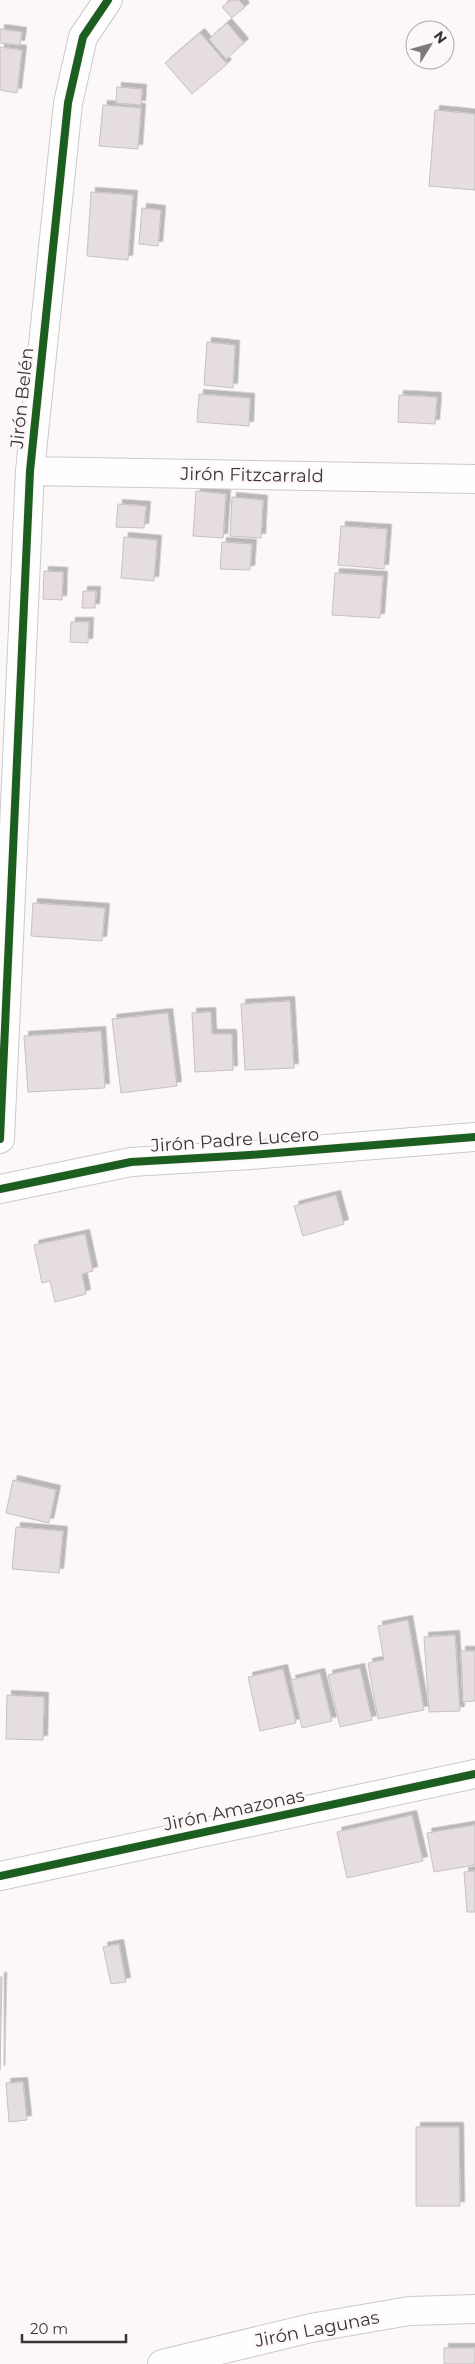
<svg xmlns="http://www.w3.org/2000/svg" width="475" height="2364" viewBox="0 0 475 2364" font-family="Montserrat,sans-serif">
<defs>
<filter id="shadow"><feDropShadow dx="4.5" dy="-4.5" stdDeviation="0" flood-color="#0004"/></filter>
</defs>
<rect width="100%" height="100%" fill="#fcf8f8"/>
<path fill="#e5dde0" stroke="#c6c1c2" filter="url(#shadow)" d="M231,0h8l6,7 -13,11 -10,-11z
M227,23l17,20 -18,16 -17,-20z
M0,29l22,3 -2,13 -20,-2z
M200,33l27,31 -35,30 -27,-31z
M0,47l22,3 -5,43 -17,-3z
M117,87l25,2 -1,16 -25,-2z
M103,105l38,3 -3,41 -39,-3z
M435,110l40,4v76l-46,-4z
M91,192l42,3 -5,65 -41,-4z
M142,208l19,2 -3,36 -19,-2z
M207,342l28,3 -2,43 -29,-3z
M199,394l51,4 -1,28 -52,-4z
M399,395l38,2 -2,27 -37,-2z
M196,491l30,3 -3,44 -30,-2z
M232,497l31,3 -2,38 -31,-2z
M118,504l28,2 -2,22 -28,-1z
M341,526l46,3 -3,40 -46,-4z
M124,537l33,3 -3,41 -33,-3z
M222,542l30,2 -2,26 -30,-1z
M44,571l19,1 -1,28 -19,-1z
M335,573l48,3 -3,42 -48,-3z
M83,591h13l-1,17h-13z
M71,622h18l-1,21 -18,-1z
M33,903l72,5 -3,33 -71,-5z
M290,1001l4,67 -49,2 -4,-66z
M211,1012l1,22h20l1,36 -38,2 -3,-59z
M168,1013l9,73 -56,7 -9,-74z
M101,1031l4,57 -77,4 -4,-56z
M336,1195l8,29 -41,12 -9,-30z
M85,1234l8,37 -11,3 4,20 -31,8 -5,-21 -8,2 -8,-38z
M13,1480l43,10 -7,33 -43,-10z
M16,1527l47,4 -4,42 -47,-4z
M408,1620l16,90 -46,9 -10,-56 16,-3 -6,-34z
M455,1635l5,76 -31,1 -5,-75z
M461,1651h14v50l-12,1z
M360,1668l12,52 -32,7 -12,-52z
M283,1669l13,54 -36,8 -12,-54z
M320,1673l12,48 -30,7 -11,-48z
M7,1695l37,2 -1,43 -37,-1z
M412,1815l11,46 -76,17 -10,-46z
M475,1825v40l-41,7 -7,-39z
M475,1871v41h-8l-3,-40z
M119,1944l7,38 -15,2 -8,-37z
M0,1977h2l-2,93z
M23,2082l4,38 -18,2 -3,-39z
M416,2127h43l1,79h-44z
M444,2348h31v16h-31z"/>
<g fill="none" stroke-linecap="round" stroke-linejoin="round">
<g stroke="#cdc9c9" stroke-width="30">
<path id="minor" d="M30,471l445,8
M0,1139l30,-668 38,-368 15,-66 25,-37
M0,1189l131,-27 119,-7 225,-18
M162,2364l149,-36 98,-17 66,-2"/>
</g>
<g stroke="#cdc9c9" stroke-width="30">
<path id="tertiary" d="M0,1876l475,-102"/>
</g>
<use href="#minor" stroke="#fffefe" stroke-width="28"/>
<use href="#tertiary" stroke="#fffefe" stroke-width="28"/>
<g stroke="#fdf7f7" stroke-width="11">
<path id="cycleway" d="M0,1139l30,-668 38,-368 15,-66 25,-37
M0,1189l131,-27 119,-7 225,-18
M0,1876l475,-102"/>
</g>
<use href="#cycleway" stroke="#1b5e20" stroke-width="8"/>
</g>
<g text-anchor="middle" stroke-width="5" stroke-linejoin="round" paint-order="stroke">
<g font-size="18" fill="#3b3536" stroke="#fdf7f7">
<text transform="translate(22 398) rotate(-84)" y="6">Jirón Belén</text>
<text transform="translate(252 475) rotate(1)" y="6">Jirón Fitzcarrald</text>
<text transform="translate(235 1140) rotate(-4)" y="6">Jirón Padre Lucero</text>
<text transform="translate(234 1810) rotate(-12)" y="6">Jirón Amazonas</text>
<text transform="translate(317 2329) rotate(-11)" y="6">Jirón Lagunas</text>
</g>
</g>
<g transform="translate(430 45) rotate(53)"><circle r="24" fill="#fdf7f7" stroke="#afa9aa"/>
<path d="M0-4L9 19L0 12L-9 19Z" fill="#7f797a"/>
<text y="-8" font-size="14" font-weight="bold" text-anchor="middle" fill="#3b3536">N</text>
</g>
<path d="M22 2334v8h104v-8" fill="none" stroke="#3b3536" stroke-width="2.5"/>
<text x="30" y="2334" font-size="15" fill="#3b3536" stroke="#fdf7f7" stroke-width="4" paint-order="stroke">20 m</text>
</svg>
